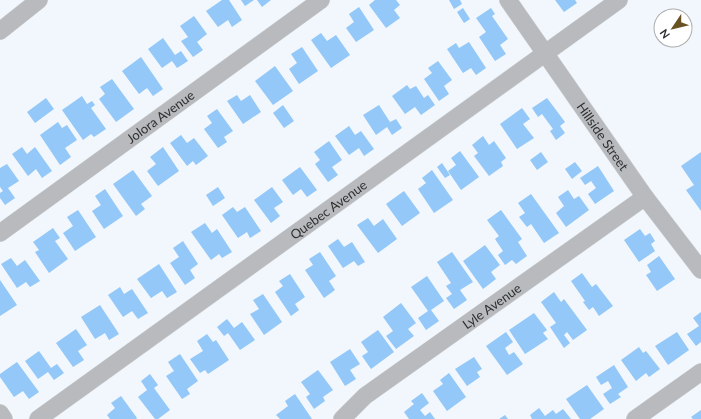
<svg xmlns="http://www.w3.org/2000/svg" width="701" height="419" viewBox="0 0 701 419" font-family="Lato,sans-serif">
<rect width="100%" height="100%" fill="#f1f7fc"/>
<path fill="#93c8f8" d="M222,0h7l13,20 -10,7 -4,-7 -10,7 -12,-16z
M241,0h13l-9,6z
M257,0h14l-9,7z
M375,0h21l4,5 -6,5 6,8 -14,10 -17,-23z
M449,0h11l2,4 -8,5z
M555,0h20l2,3 -13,9z
M359,7l15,23 -18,12 -10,-14 8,-6 -5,-8z
M463,8l7,11 -6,4 -7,-11z
M491,8l4,6 -3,2 16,23 -8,6 6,9 -11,7 -16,-24 7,-5 -10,-14z
M194,16l13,18 -10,8 6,8 -10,7 -12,-16 7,-4 -8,-11z
M321,33l6,8 9,-6 14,20 -19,13 -20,-28z
M163,38l12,17 6,-4 7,10 -11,7 -5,-7 -10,7 -14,-19z
M469,42l17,26 -10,7 -5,-7 -8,5 -16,-24 9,-6 3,5z
M302,47l16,24 -19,13 -10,-15 8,-6 -6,-9z
M141,57l22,32 -10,7 -6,-8 -8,6 -17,-23z
M438,61l14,19 -8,6 5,8 -10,7 -15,-22 8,-6 -4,-5z
M275,66l18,25 -20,14 -18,-24z
M112,79l22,30 -18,13 -17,-23 6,-5 -5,-7z
M407,85l3,4 6,-3 8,12 4,-3 7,10 -14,10 -6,-8 -10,7 -13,-18z
M237,95l4,6 9,-6 11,17 -18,12 -16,-23z
M82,96l5,8 5,-3 3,4 -4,3 15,21 -12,8 -3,-3 -8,6 -21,-30z
M46,98l8,11 -19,14 -8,-11z
M547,98l18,24 -5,4 5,7 -9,7 -6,-9 3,-2 -11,-15 -4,3 -6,-9z
M283,105l11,16 -10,7 -11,-15z
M379,105l11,17 6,-3 6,9 -10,7 -5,-8 -11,8 -13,-20z
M522,108l8,11 -7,5 11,14 -17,11 -17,-25z
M217,109l16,22 -9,6 3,5 -9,6 -14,-19 8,-6 -5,-7z
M58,122l4,6 5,-3 10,15 -12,8 6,9 -11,8 -20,-30z
M349,126l6,9 6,-4 13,18 -10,7 -5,-8 -10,7 -14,-19z
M181,135l6,8 7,-5 14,18 -12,9 -3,-4 -6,5 -17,-23z
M483,136l6,9 5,-4 12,17 -5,4 2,4 -14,10 -15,-20 4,-3 -6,-8z
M329,141l13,19 -10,7 6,8 -10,7 -13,-18 5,-4 -6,-8z
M22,147l5,7 8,-7 17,24 -10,7 -6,-9 -8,7 -16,-22z
M163,147l16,24 -21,15 -11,-15 9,-7 -6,-7z
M460,151l19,26 -18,13 -13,-19 8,-6 -5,-7z
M541,152l7,10 -11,8 -7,-10z
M701,152v59l-15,-21 8,-5 -13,-19z
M575,162l7,9 -10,8 -7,-10z
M442,163l8,12 -5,3 -8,-11z
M7,164l12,17 -11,7 7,10 -10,7 -5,-7v-5l3,-2 -3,-4v-19z
M598,166l16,25 -19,13 -7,-10 8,-6 -5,-7 -6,4 -5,-7z
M300,167l17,23 -10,7 -6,-8 -8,6 -11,-15z
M133,170l19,26 -11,8 4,5 -9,7 -23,-32z
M432,170l21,30 -19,13 -16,-24 8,-6 -4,-5z
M218,187l7,11 -12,8 -7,-11z
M272,187l11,15 -9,6 6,8 -9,7 -17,-23z
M105,189l18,27 -19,13 -12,-18 9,-6 -6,-9z
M568,190l6,9 5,-3 10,14 -23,17 -10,-14 8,-7 -6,-9z
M404,191l16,22 -18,13 -16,-22z
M531,194l28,39 -15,10 -13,-19 -4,3 -8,-10 6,-4 -7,-10z
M233,207l4,5 8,-5 16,24 -11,7 -3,-6 -9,6 -16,-23z
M78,210l18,27 -21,14 -12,-18 10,-7 -6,-9z
M501,210l21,29 -4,3 9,14 -11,8 -4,-4 -7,5 -7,-10 5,-4 -8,-12 4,-3 -12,-16z
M368,218l6,8 9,-7 14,20 -19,14 -21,-28z
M205,223l7,10 5,-4 15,23 -10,6 -3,-4 -8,6 -20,-28z
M53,228l7,10 -5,3 13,18 -19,14 -14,-21 4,-2 -6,-8z
M640,229l5,7 5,-3 5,8 -4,3 4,7 -16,11 -15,-22z
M338,239l6,8 8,-5 13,20 -7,4 -4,-5 -11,7 -15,-22z
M183,241l15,23 -8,6 5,8 -10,7 -15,-22 9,-6 -6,-9z
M485,245l15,20 -9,7 5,7 -13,10 -20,-28z
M320,252l16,24 -7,5 6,9 -11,8 -19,-28 8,-5 -4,-6z
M452,252l21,30 -13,8 7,10 -13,9 -8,-11 6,-4 -6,-8 5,-3 -14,-21z
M659,256l16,23 -18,12 -11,-16 5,-3 -4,-7z
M11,258l6,8 8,-6 15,21 -10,6 -4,-5 -9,6 -16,-24z
M159,264l18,28 -10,6 -5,-7 -11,7 -14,-19z
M582,273l10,14 4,-3 17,22 -14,10 -6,-9 -4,3 -6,-8 2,-1 -14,-20z
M290,274l15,23 -10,7 4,6 -8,6 -16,-24 8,-6 -4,-5z
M427,276l17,25 -13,9 8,11 -13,9 -8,-12 10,-7 -17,-24z
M0,280l17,25 -17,11z
M120,287l4,7 8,-5 16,24 -10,6 -6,-8 -9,6 -15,-22z
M554,292l7,10 3,-3 23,31 -14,10 -6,-8 -3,3 6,8 -6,5 -14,-21 6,-4 -15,-21z
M263,294l19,28 -18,13 -14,-21 9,-5 -6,-9z
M401,303l15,20 -8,6 6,7 -18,13 -10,-13 7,-5 -10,-14z
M100,305l19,29 -10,6 -4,-7 -10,6 -14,-22z
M701,312v30l-5,4 -9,-12 12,-8 -6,-8z
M534,313l13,17 -4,3 5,6 -23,15 -16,-24z
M227,319l7,9 8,-6 13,18 -15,10 -12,-17 -4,3 -7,-9z
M76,329l11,16 -9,6 6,9 -11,7 -17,-24z
M378,330l16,22 -23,17 -9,-13 6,-4 -7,-10z
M506,332l7,10 -8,6 4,7 5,-3 9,12 -16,11 -21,-29z
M677,332l12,18 -21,15 -13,-19z
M207,334l6,8 3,-2 13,20 -21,14 -3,-4 -5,3 -10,-14 13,-8 -6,-10z
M639,347l4,6 3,-2 14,18 -11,8 -3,-4 -10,8 -15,-21z
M350,349l10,15 -10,6 6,9 -11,7 -15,-24z
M39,351l12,17 6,-4 7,9 -10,7 -6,-8 -10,7 -13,-18z
M180,354l18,27 -11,8 3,5 -8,5 -16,-23 8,-5 -6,-9z
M474,357l8,12 -5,3 3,5 -13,9 -12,-17z
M17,362l22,30 -10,7 -6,-8 -9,6 -14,-20v-3z
M614,365l14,22 -10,7 3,3 -11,7 -7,-10 9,-6 -4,-7 -7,4 -5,-8z
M318,370l15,20 -10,7 2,4 -11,8 -8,-12 4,-3 -9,-12z
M449,373l17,24 -19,14 -14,-20 10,-7 -3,-4z
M150,374l8,11 -4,3 16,22 -12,9h-3l-17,-22 9,-7 -6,-9z
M587,385l17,24 -14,10h-10l-14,-20z
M422,393l7,10 -9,7 5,6 5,-4 5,7h-26l-5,-7 10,-8 -3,-3z
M295,394l17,25h-32l-4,-4 12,-9 -3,-5z
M121,396l16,22 -1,1h-26l-3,-4 8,-7 -4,-5z
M539,408l6,8 8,-6 3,4 7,-5 8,10h-39l-2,-4z
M701,410v9h-8l-2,-2z
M505,415l3,4h-9z"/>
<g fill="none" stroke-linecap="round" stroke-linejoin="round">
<g stroke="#ced3d7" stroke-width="18">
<g id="minor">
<path id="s1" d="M508,0l137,197 56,73"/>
<path d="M0,31l39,-31"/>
<path id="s2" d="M0,233l321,-233"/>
<path d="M0,413l4,6"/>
<path id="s3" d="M38,419l581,-419"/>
<path id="s4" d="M342,419l23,-23 280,-199"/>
<path d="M635,419l66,-47"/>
</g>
</g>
<use href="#minor" stroke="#b8babd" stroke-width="17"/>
</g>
<g text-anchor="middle" stroke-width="3.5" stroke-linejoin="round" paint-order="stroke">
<g font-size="13" fill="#2d2f31" stroke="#fff">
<text dy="5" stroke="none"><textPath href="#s2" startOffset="198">Jolora Avenue</textPath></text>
<text dy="5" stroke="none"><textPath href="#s1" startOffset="166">Hillside Street</textPath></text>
<text dy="5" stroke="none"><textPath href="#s3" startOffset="358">Quebec Avenue</textPath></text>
<text dy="5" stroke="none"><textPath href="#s4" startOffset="188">Lyle Avenue</textPath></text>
</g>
</g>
<g transform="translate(673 28) rotate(235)"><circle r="19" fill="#ffffff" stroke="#abacad"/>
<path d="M0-3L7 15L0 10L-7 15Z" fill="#6a5122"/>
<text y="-6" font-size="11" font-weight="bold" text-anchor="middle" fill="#2d2f31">N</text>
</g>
</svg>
